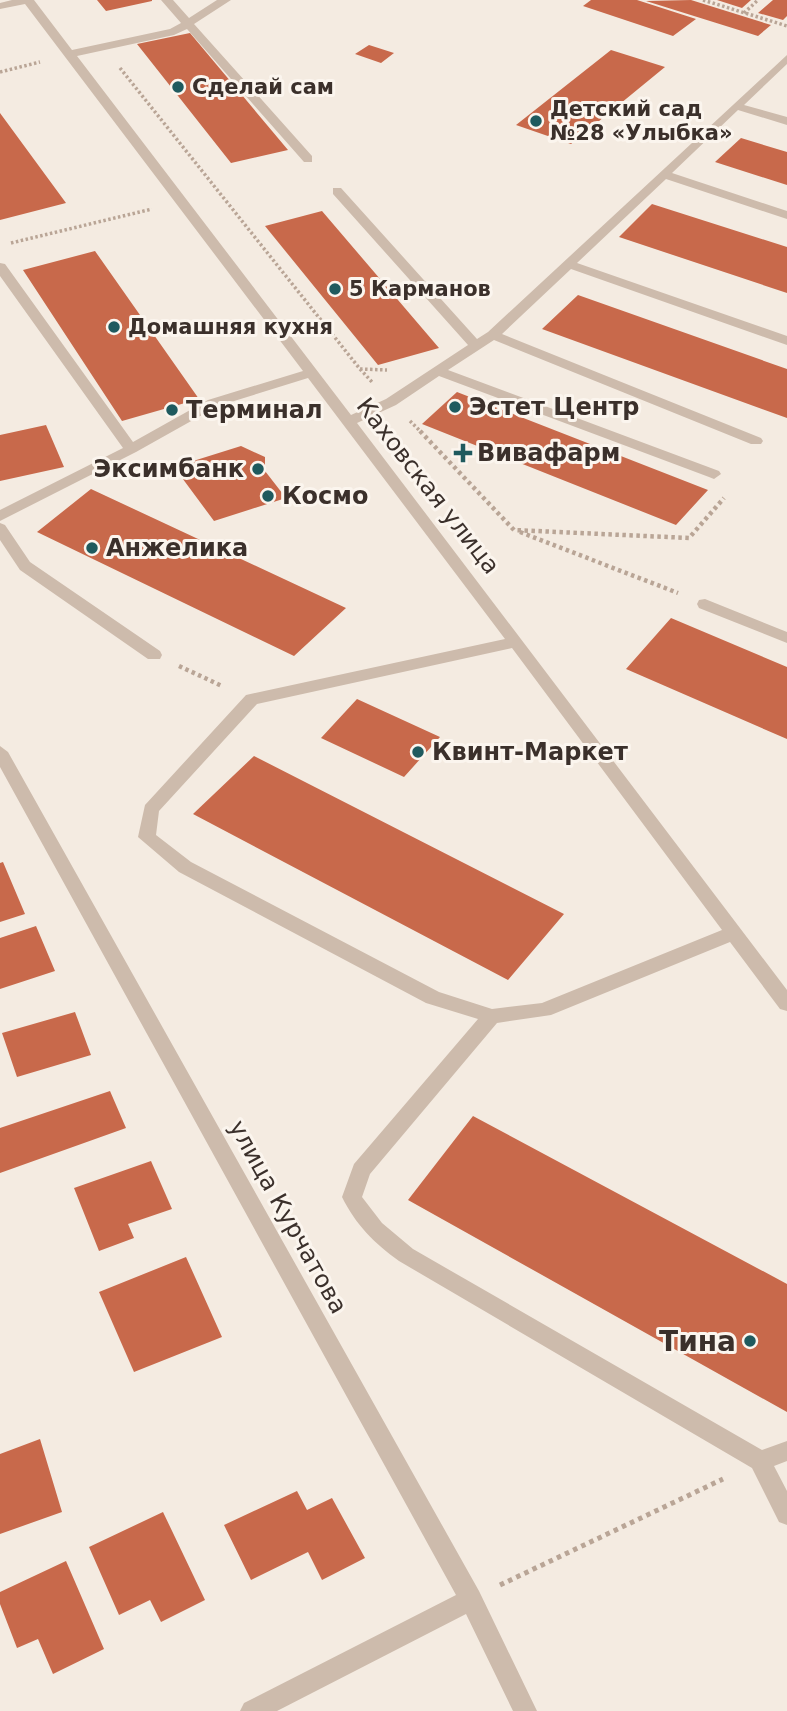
<svg xmlns="http://www.w3.org/2000/svg" width="787" height="1711" viewBox="0 0 787 1711" font-family="'DejaVu Sans',sans-serif">
<rect width="100%" height="100%" fill="#f4ebe1"/>
<path fill="#c8694b" d="M97,0h55v1l-46,10z
M591,0h46l59,19 -23,17 -90,-30z
M691,0l80,25 -13,11 -112,-35z
M717,0h34l-9,8z
M773,0h14v16l-4,4 -25,-7z
M190,33l98,117 -57,13 -94,-119z
M369,45l25,8 -13,10 -26,-9z
M611,50l54,17 -94,77 -55,-19z
M0,113l66,90 -66,17z
M741,138l46,14v33l-72,-23z
M652,204l135,43v46l-168,-56z
M322,211l117,137 -61,17 -113,-139z
M95,251l104,148 -77,22 -99,-151z
M578,295l209,74v49l-245,-89z
M457,392l251,98 -32,35 -254,-101z
M46,425l18,42 -64,14v-46z
M241,446l24,11v14l21,27 -72,23 -40,-54z
M91,489l255,119 -52,48 -257,-124z
M671,618l116,49v72l-161,-70z
M357,699l83,38 -36,40 -83,-39z
M254,756l310,158 -56,66 -315,-166z
M3,862l22,52 -25,8v-59z
M36,926l19,45 -55,18v-51z
M75,1012l16,43 -74,22 -15,-44z
M110,1091l16,37 -126,45v-45z
M473,1116l314,168v128l-379,-212z
M151,1161l21,48 -44,15 6,14 -35,13 -25,-63z
M186,1257l36,80 -88,35 -35,-80z
M40,1439l22,73 -62,22v-80z
M297,1491l10,19 25,-12 33,60 -43,22 -14,-28 -57,28 -27,-55z
M163,1512l42,88 -44,22 -11,-22 -31,15 -30,-68z
M66,1561l38,88 -51,25 -15,-35 -21,9 -17,-44v-12z"/>
<g fill="none" stroke-linecap="round" stroke-linejoin="round">
<path stroke="#b9a596" stroke-width="3.5" stroke-dasharray="2.5 2.5" stroke-linecap="butt" d="M703,0l84,26
M744,13l14,-13
M120,68l240,301 27,1
M0,72l40,-10
M11,243l141,-34
M360,369l12,13
M410,421l12,12"/>
<path stroke="#b9a596" stroke-width="4.5" stroke-dasharray="3.5 3.5" stroke-linecap="butt" d="M420,431l94,99 175,8 35,-40
M520,532l158,61
M179,666l43,20"/>
<path stroke="#b9a596" stroke-width="5" stroke-dasharray="4.5 4.5" stroke-linecap="butt" d="M500,1585l223,-106"/>
<path fill="#cdbbac" fill-rule="evenodd" d="M12,0h22l38,50 98,-21 11,-6 -20,-23h12l16,18 28,-18h14l-37,24 118,132v6h-8l-117,-133 -13,6 -97,21 274,359 35,-16 82,-54 -135,-151v-6h8l136,151 11,-7 299,-277v9l-43,41 43,12v8l-49,-15 -66,63 115,38v8l-121,-40 -89,84 210,73v9l-216,-76 -69,65 259,104 2,3 -2,3h-10l-257,-104 -46,30 271,101 2,3 -7,5 -5,-2 -270,-101 -43,29 -39,18 430,567v21l-7,-2 -50,-67 -179,73 -54,8 -127,151 -8,23 20,26 31,26 349,201 25,-9v20l-13,5 13,25v34l-8,-3 -27,-54 -353,-207c-25,-18 -43,-36 -57,-64l12,-33 124,-145 -52,-16 -247,-131 -41,-35 7,-32 101,-110 259,-56 -197,-261 -90,28 -82,46 -136,69v-11l123,-62 -123,-172v-13l5,1 128,178 75,-42 95,-29 -278,-367 -25,5v-6zM512,648l210,282 -180,73 -50,6 -53,-17 -248,-130 -35,-27 3,-24 98,-107z
M0,523l5,2 25,37 130,89 2,4 -2,4h-12l-128,-89 -20,-30z
M705,599l82,33v11l-88,-35 -2,-4 2,-4z
M0,746l8,6 471,839 58,120h-24l-47,-97 -189,97h-37l4,-8 212,-108 -456,-828z"/>
</g>
<g fill="#1f5a5e" stroke="#fbf5ee" stroke-width="2.5">
<circle cx="178" cy="87" r="7"/>
<circle cx="536" cy="121" r="7"/>
<circle cx="335" cy="289" r="7"/>
<circle cx="114" cy="327" r="7"/>
<circle cx="455" cy="407" r="7"/>
<circle cx="172" cy="410" r="7"/>
<path d="M459.5 442.5h7v7h7v7h-7v7h-7v-7h-7v-7h7z"/>
<circle cx="258" cy="469" r="7"/>
<circle cx="268" cy="496" r="7"/>
<circle cx="92" cy="548" r="7"/>
<circle cx="418" cy="752" r="7"/>
<circle cx="750" cy="1341" r="7"/>
</g>
<g text-anchor="middle" stroke-width="6" stroke-linejoin="round" paint-order="stroke">
<g font-size="21" font-weight="bold" fill="#3b302b" stroke="#fbf5ee" text-anchor="start">
<text x="192" y="94">Сделай сам</text>
<text x="550" y="116">Детский сад<tspan x="550" dy="24">№28 «Улыбка»</tspan></text>
<text x="349" y="296">5 Карманов</text>
<text x="128" y="334">Домашняя кухня</text>
</g>
<g font-size="24" font-weight="bold" fill="#3b302b" stroke="#fbf5ee" text-anchor="start">
<text x="469" y="415">Эстет Центр</text>
<text x="186" y="418">Терминал</text>
<text x="477" y="461">Вивафарм</text>
<text x="244" y="477" text-anchor="end">Эксимбанк</text>
<text x="282" y="504">Космо</text>
<text x="106" y="556">Анжелика</text>
<text x="432" y="760">Квинт-Маркет</text>
</g>
<g font-size="24" fill="#3b302b" stroke="#fbf5ee">
<text transform="translate(428 486) rotate(52)" y="8">Каховская улица</text>
<text transform="translate(288 1217) rotate(61)" y="8">улица Курчатова</text>
</g>
<g font-size="28" font-weight="bold" fill="#3b302b" stroke="#fbf5ee" text-anchor="end">
<text x="736" y="1351">Тина</text>
</g>
</g>
</svg>
